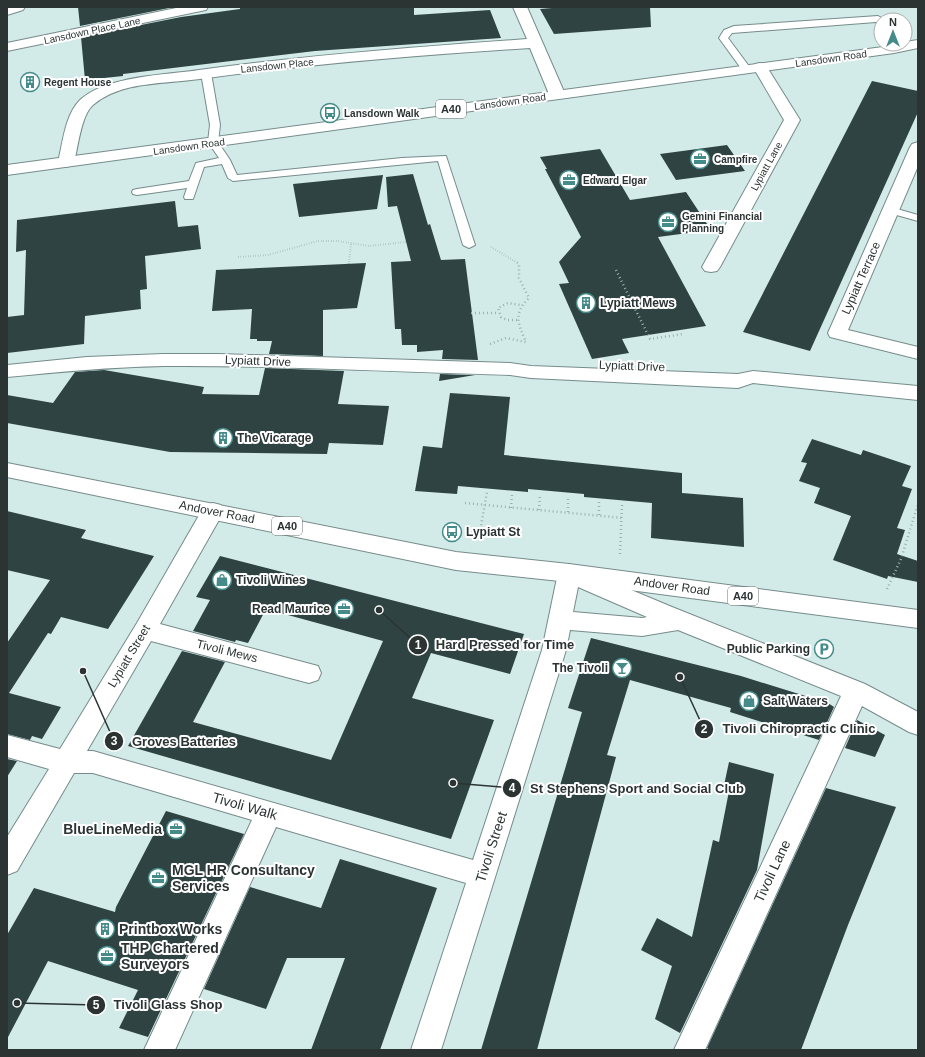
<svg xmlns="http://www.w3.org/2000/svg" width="925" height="1057" viewBox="0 0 925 1057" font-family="Arial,sans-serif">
<rect width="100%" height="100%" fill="#d2eae8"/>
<path fill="#2f4342" d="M78,7h91v1l-89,18z
M240,7h174v8l76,-5 11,28 -186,13 -192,23v2l-38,4 -4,-43 100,-20 59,-8z
M564,7h86l1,20 -97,7 -14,-25z
M872,81l46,10v21l-108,239 -67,-19z
M727,145l18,26 -69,9 -16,-26z
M600,149l30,51 56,-8 25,38 -53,7 48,89 -84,13 7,14 -37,6 -33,-75 10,-1 -10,-21 22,-25 -36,-68h2l-7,-12z
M413,174l15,51 2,-1 11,36 24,-1 13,101 -36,-1 1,-9 -26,2v-7h-15l-1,-16h-6l-4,-67 20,-1 -14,-55 -9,1 -2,-30z
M383,175l-6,34 -78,8 -6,-33z
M175,201l3,26 20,-2 3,24 -56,7 2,33 -7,1 1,19 -56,7 -1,28 -77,9v-36l17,-2 2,-65 -10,2 1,-32z
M366,263l-9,45 -34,2v46l-54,-2 3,-13h-15v-2h-7l2,-30 -40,2 4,-41z
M265,368l79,3 -6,33 51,2 -6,39 -54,-2 -2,11 -157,-2 -163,-29v-28l46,8 22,-31 29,-2 100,17 -2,7 57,1z
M440,374l27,1h8l-36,6z
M450,393l60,4 -6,58 178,18v20l61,5 1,49 -93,-9 1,-35 -68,-6v-3l-56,-5v3l-70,-6 -1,8 -42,-3 8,-45 19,2z
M812,439l49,16 2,-5 48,16 -9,20 10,3 -15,39 8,2 -8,24 21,7v21l-30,-6 -1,3 -54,-19 18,-44 -37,-13 6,-15 -21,-7 8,-18 -6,-1z
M7,511l79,19 -5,8 73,18 -46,73 -47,-12 -10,17 -3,-1 -39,60 52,14 -19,32 -10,-3 -2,4 -23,-6v-91l43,-63 -43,-10z
M220,556l304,78 -14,40 -79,-21 -19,45 82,22 -43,119 -323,-93 54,-95 43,11 -32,60 138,38 52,-119 -117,-32 -18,34 -12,-3 -1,2 -42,-11 17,-31 -14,-3z
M591,638l150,38 87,27 6,4 -15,33 -89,-28 1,-4 -101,-28 -23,75 9,2 -79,293h-56l101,-338 -14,-4z
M857,720l28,15 -10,22 -30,-9z
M7,759l10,2 -10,16z
M729,762l45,12 -17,96 -77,163 -25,-14 17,-53 -31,-16 16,-32 35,19 21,-97 6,2 10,-51 -6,-1z
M826,788l70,19 -48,118 -47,125h-91l-3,-2z
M166,811l78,23 -96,203 -29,-9 19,-38 -90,-29 -41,78v-104l27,-47 81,24 1,-5z
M340,859l97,29 -57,162h-69l34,-92h-58l-21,51 -62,-20 46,-102 71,21z"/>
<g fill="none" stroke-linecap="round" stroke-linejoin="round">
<g stroke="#768c8b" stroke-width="2">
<path id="service" d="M878,16l7,4h-4v4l-5,-2 -144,11 -4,5 23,31 -5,3 -3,-1 -24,-33 5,-8 10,-4z
M206,70l5,3 9,52 -2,17 12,18 7,15 165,-17 44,-2 29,89 -6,3 -6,-3 -25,-84 -205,20 -5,-3 -6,-14 -18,3 -11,32h-8l-1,-2 3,-9 -50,7 -4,-1 -1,-2 1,-2 4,-1 52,-8 7,-18 23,-5 -11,-16 2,-17 -9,-52z
M890,207l28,8v6l-32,-9 -1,-2 1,-2z"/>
</g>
<g stroke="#768c8b" stroke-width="2">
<path id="minor" d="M7,7h18l-2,3 -16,5z
M181,7h27l-2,3 -5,1 -194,40v-8z
M513,7h14l38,87 -3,3 -5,2 -5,-2 -3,-3 -19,-46c-110,7 -221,16 -330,31 -35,5 -79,2 -107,26 -12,10 -15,43 -19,57l-2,3 -6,2 -6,-2 -2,-3c5,-20 7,-47 22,-62 25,-24 86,-25 119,-30 109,-15 218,-23 328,-31z
M760,63l5,1 35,56 -80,147 -3,4 -6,1 -6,-1 -3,-4 82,-147 -31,-53 2,-3z
M918,142v24l-70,164 70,17v12l-88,-22 -2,-4 82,-186 2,-3z
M163,354h56l291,9 21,3 207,8 15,-3 165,15v14l-165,-17 -15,5 -207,-10 -21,-3c-115,-3 -231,-10 -346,-9 -52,1 -105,6 -157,11v-12l80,-8z
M213,503l8,2 3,6 -64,113 158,42 3,7 -3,7 -9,3 -158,-42 -64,110h6l380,109 69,-210 16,-77 3,-6 8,-3 103,43 193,77 53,28v23l-9,-3 -47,-26 -157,344h-31l167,-354 -163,-66 -36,6 -72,-6 -4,20 -125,400h-30l55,-167 -190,-56 -101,223h-31l108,-230 -159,-47h-19l-57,98 -10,4v-38l42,-68 -42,-12v-22l53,14 77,-126 68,-118zM578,587l69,30 -5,1 -69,-6z"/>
</g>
<g stroke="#768c8b" stroke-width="2">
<path id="trunk" d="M918,40v8l-24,5 -887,122v-10l898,-121v-2z
M7,463l449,89 113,12 349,46v18l-349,-46 -113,-12 -449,-93z"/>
</g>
<path stroke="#9db1af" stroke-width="2" stroke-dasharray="0.5 2" stroke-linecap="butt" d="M491,247l25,15
M238,257l30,-2 50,-14h20l31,5 37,-4
M349,262l2,-18"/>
<path stroke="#9db1af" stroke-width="2.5" stroke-dasharray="1 3" stroke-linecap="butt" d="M349,264v-3
M616,270l34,69 33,-5
M471,313h27
M517,320h-10l-6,-3 -3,-9 10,-5 13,2
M490,344l16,-6 20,4c-8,-18 -13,-29 3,-44l-10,-20v-14l-4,-3
M568,499v14
M599,502v14
M465,503l158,15
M511,508l1,-14
M539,510l1,-15
M479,537l8,-45
M620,554l2,-49
M887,589l14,-30 17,-55"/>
<use href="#service" fill="#fff" fill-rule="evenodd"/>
<use href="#minor" fill="#fff" fill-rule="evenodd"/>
<use href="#trunk" fill="#fff" fill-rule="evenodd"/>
</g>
<defs>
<g id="building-ring" transform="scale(1)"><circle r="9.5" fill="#fff" stroke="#448b8a" stroke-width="1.5"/><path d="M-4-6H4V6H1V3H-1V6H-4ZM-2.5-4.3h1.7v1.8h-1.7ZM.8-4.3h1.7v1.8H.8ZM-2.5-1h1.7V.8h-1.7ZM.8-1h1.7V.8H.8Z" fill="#448b8a"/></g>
<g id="bus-ring" transform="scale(1)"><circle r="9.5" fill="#fff" stroke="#448b8a" stroke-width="1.5"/><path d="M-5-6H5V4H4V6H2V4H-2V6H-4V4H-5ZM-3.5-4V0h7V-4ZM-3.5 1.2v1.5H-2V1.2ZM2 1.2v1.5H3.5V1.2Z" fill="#448b8a"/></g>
<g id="office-ring" transform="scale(1)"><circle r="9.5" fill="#fff" stroke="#448b8a" stroke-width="1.5"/><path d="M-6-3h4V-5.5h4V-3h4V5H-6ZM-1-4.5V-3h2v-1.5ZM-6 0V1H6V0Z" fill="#448b8a"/></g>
<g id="shop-ring" transform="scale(1)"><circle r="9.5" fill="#fff" stroke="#448b8a" stroke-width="1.5"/><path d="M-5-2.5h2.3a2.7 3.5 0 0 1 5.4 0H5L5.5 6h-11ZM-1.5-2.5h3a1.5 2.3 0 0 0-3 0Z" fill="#448b8a"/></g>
<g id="parking-ring" transform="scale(1)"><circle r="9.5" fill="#fff" stroke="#448b8a" stroke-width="1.5"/><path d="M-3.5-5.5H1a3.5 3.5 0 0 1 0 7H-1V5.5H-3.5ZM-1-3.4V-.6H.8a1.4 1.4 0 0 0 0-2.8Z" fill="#448b8a"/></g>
<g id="bar-ring" transform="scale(1)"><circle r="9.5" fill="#fff" stroke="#448b8a" stroke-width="1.5"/><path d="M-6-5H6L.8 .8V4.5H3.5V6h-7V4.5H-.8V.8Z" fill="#448b8a"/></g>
</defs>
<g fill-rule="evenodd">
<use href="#building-ring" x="30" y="82"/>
<use href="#bus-ring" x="330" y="113"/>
<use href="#office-ring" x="700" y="159"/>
<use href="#office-ring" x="569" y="180"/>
<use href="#office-ring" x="668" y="222"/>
<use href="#building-ring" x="586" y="303"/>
<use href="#building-ring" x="223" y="438"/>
<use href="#bus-ring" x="452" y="532"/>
<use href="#shop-ring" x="222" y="580"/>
<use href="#office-ring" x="344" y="609"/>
<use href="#parking-ring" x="824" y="649"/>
<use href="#bar-ring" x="622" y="668"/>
<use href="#shop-ring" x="749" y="701"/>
<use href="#office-ring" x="176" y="829"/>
<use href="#office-ring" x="158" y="878"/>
<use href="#building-ring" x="105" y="929"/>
<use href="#office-ring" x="107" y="956"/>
</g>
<g text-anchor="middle" stroke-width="4" stroke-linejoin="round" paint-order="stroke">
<g font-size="10" fill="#2b3433" stroke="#fff">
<text transform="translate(92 30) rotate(-12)" y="4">Lansdown Place Lane</text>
<text transform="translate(831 58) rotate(-8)" y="4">Lansdown Road</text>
<text transform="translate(277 65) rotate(-6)" y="4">Lansdown Place</text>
<text transform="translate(510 101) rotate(-8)" y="4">Lansdown Road</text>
<text transform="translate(189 146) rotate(-8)" y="4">Lansdown Road</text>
<text transform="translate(766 166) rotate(-61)" y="4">Lypiatt Lane</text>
</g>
<g font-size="10" font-weight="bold" fill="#2b3433" stroke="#fff" text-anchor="start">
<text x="44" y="86">Regent House</text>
<text x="344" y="117">Lansdown Walk</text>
<text x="714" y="163">Campfire</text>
<text x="583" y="184">Edward Elgar</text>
<text x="682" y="220">Gemini Financial<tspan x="682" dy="12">Planning</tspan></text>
</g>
<g fill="#fff" stroke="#6b7170" stroke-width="1">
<rect x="436" y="100" width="30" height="18" rx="3"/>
<rect x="272" y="517" width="30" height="18" rx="3"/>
<rect x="728" y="587" width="30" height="18" rx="3"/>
</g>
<g font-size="11" font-weight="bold" fill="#2b3433">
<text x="451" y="113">A40</text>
<text x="287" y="530">A40</text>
<text x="743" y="600">A40</text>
</g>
<g font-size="12" fill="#2b3433" stroke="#fff">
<text transform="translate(861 278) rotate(-66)" y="4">Lypiatt Terrace</text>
<text transform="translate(258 361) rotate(2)" y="4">Lypiatt Drive</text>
<text transform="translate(632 366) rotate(2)" y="4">Lypiatt Drive</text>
<text transform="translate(217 512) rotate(11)" y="4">Andover Road</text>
<text transform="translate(672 586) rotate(8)" y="4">Andover Road</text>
<text transform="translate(227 651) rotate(14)" y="4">Tivoli Mews</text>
<text transform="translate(129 656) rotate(-59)" y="4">Lypiatt Street</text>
</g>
<g font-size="12" font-weight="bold" fill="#2b3433" stroke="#fff" text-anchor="start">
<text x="600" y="307">Lypiatt Mews</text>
<text x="237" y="442">The Vicarage</text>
<text x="466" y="536">Lypiatt St</text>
<text x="236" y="584">Tivoli Wines</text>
<text x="330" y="613" text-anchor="end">Read Maurice</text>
<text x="810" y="653" text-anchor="end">Public Parking</text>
<text x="608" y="672" text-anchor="end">The Tivoli</text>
<text x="763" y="705">Salt Waters</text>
</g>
<g font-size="14" fill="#2b3433" stroke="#fff">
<text transform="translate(245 806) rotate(16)" y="5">Tivoli Walk</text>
<text transform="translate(491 847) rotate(-72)" y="5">Tivoli Street</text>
<text transform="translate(772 871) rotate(-65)" y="5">Tivoli Lane</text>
</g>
<g font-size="14" font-weight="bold" fill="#2b3433" stroke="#fff" text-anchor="start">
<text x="162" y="834" text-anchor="end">BlueLineMedia</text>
<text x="172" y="875">MGL HR Consultancy<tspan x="172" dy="16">Services</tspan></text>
<text x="119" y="934">Printbox Works</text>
<text x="121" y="953">THP Chartered<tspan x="121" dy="16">Surveyors</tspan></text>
</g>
</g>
<path fill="none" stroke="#2b3433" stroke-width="1.5" d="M379 610L418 645M680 677L704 729M83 671L114 741M453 783L512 788M17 1003L96 1005"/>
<g fill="#2b3433" stroke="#fff" stroke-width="1.5">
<circle cx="379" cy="610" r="4"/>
<circle cx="680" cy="677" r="4"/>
<circle cx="83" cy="671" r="4"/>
<circle cx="453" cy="783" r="4"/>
<circle cx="17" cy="1003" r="4"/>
<circle cx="418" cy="645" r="10"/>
<circle cx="704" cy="729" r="10"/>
<circle cx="114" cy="741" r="10"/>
<circle cx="512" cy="788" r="10"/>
<circle cx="96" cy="1005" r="10"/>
</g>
<g font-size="12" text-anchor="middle" font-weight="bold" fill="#fff">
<text x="418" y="649">1</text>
<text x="704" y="733">2</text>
<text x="114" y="745">3</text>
<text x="512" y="792">4</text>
<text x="96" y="1009">5</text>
</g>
<g font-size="13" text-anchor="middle" font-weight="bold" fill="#2b3433" stroke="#fff" stroke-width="4" stroke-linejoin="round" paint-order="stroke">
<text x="505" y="649">Hard Pressed for Time</text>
<text x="799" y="733">Tivoli Chiropractic Clinic</text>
<text x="184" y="746">Groves Batteries</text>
<text x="637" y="793">St Stephens Sport and Social Club</text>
<text x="168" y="1009">Tivoli Glass Shop</text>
</g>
<rect width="925" height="1057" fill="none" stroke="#2b3433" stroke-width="16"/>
<g transform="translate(893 32)"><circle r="19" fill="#ffffff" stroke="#aaaead"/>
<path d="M0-3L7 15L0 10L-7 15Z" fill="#448b8a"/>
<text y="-6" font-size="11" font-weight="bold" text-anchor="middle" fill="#2b3433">N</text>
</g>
</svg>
